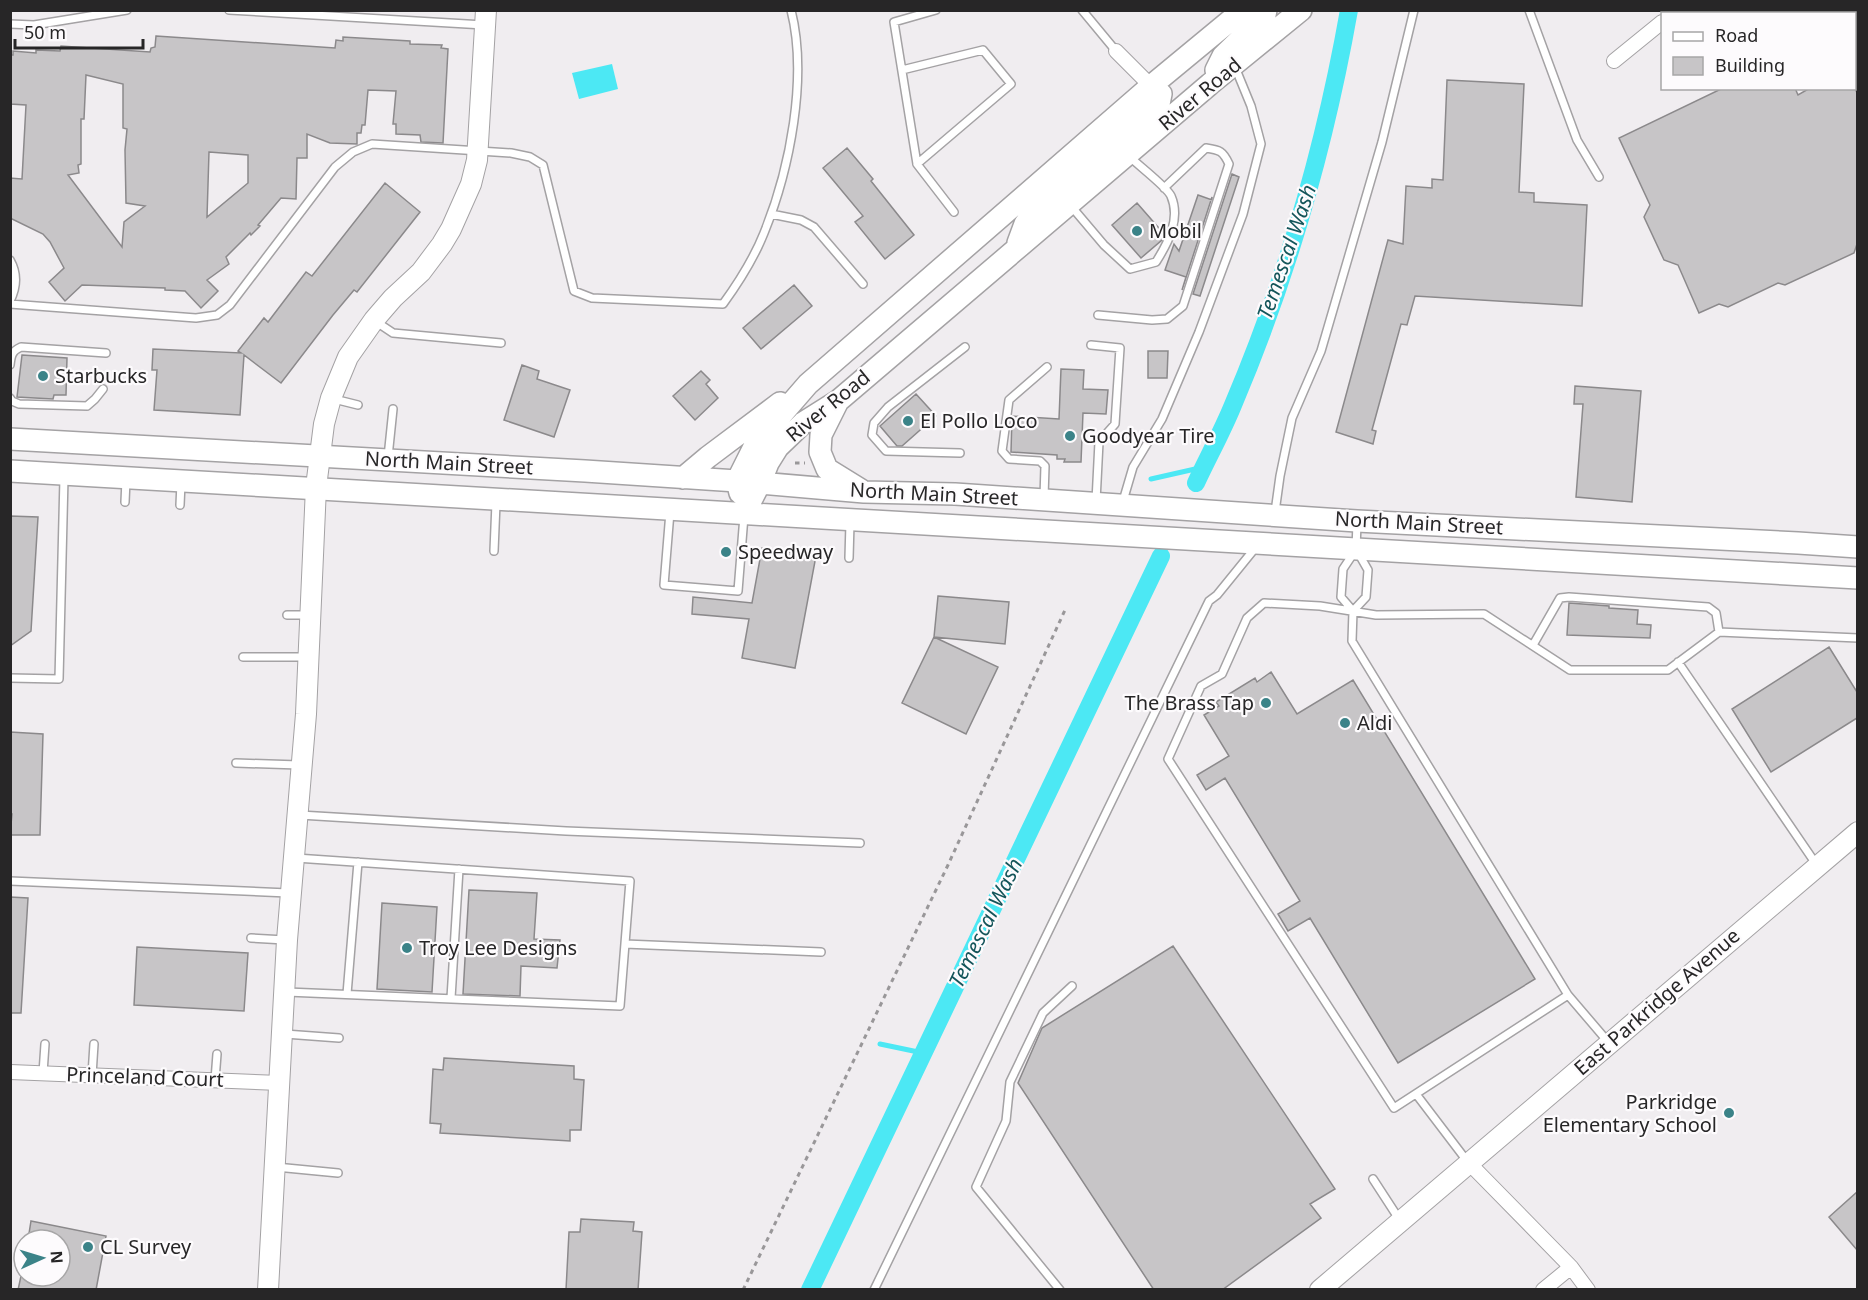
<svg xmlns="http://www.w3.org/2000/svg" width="1868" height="1300" viewBox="0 0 1868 1300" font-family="'Noto Sans',sans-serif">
<rect width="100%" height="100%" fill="#f0edf0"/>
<path fill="#4ce8f4" d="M612,64l6,25 -39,10 -7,-26z"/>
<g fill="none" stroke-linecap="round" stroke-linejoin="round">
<path stroke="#4ce8f4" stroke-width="5" d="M1151,479l53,-12
M880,1044l43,9"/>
<path stroke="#4ce8f4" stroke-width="18" d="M1196,483c12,-26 26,-51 37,-78 54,-127 92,-259 116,-395
M810,1290l351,-734"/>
</g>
<path fill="#c7c5c7" stroke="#8b898b" stroke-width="1.5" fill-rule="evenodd" d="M156,36l179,12 1,-8 7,1v-4l67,4v3l32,1 -1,3 7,1 -5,94 -22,-1 -1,-7 -24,-1v-10h-3l3,-33 -28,-1 -3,35h-3l-1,8h-4v11l-27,-1 -23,-9v24h-10l-1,41 -15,-1 -23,27 2,1 -9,9 -1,-2 -24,24 3,7 -22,16 11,11 -17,17 -16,-17 -20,-1v-2l-83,-3 -17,16 -16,-19 15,-14 -14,-26 -7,-8 -33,-16v-40l12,1 4,-74 -16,-1v-49h3v-4l23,2v-3l24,1 1,-5 89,6 1,-4 4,-1zM86,75l37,9v44l4,1 -2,21 1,53 19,3 -21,16 -2,25 -54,-72 11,-2 -1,-8 3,-1v-45h3zM209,152l39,3v28l-41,34z
M1447,80l77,4 -5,108 15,1v9l53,3 -5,101 -167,-10 -8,29 -6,-1 -29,106 4,1 -3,13 -37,-12 52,-192 15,4 3,-58 26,2v-9l11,1z
M1723,88h72l3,7 12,-7h45l2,5v151l-3,9 -69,32 -7,-2 -50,24 -9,-3 -20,9 -21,-48 -14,-5 -20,-43 6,-12 -31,-67z
M847,148l26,31 -2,2 43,54 -29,24 -30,-37 8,-6 -40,-48z
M1232,174l7,3 -39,119 -7,-2z
M385,183l35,29 -63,80 -3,-2 -21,25 -52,68 -37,-28 -4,60 -86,-5 3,-40h-5l1,-21 88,4 -3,-2 26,-33 4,4 38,-50 6,4z
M1198,195l14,5v-3l-30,93 4,-13 -21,-7 9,-26 5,7z
M1137,203l27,31 -2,6 -21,18 -29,-33z
M794,285l18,21 -51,43 -18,-21z
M1148,351h20l-1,27h-19z
M22,355l45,3 -1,37h-12l-1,4 -36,-2z
M522,365l17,6 -2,8 33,11 -16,47 -50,-17z
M1061,369l23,1 -1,19 25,1 -2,24 -23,-1 -2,49h-17l1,-3h-8v-4l-46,-3 1,-36 47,3z
M701,371l9,9 -4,4 12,14 -23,22 -22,-24z
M1575,386l66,5 -9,111 -56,-5 7,-93h-9z
M916,394l20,22 -34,30h-5l-17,-20z
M10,516l28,1 -7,114 -21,15z
M762,548l54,8 -21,112 -53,-10 7,-39 -57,-5 1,-17 59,6z
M938,596l71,6 -4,42 -71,-7z
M1569,603l40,3v2l29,2 -1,14 14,1 -1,13 -83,-3z
M934,637l64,30 -32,67 -64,-31z
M1829,647l28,45v26l-86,54 -39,-63z
M1271,672l26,42 56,-34 182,299 -137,84 -88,-145 -22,13 -10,-17 22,-13 -75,-123 -19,12 -9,-15 32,-19 -25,-41 15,-9 -3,-4 39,-24 2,4z
M10,732l33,2 -3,101h-30l2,-21h-2z
M469,890l68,3 -3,46 26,1 -3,28 -36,-2 -1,30 -57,-2z
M10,897l18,1 -7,115h-11z
M382,903l55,4 -5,85 -55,-3z
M1173,946l162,243 -25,15 11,14 -99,72h-68l-136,-207 24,-55z
M137,947l111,6 -4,58 -110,-6z
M444,1058l130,8v13l10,1 -3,50h-11v11l-130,-8 1,-9 -11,-1 3,-54 10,1z
M1857,1192v58l-28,-33z
M581,1219l53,3 -1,9 9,1 -4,58h-72l3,-58h11z
M31,1221l75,15 -10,54h-78l3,-14h39v-36h-32z"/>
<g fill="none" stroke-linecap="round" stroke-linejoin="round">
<g stroke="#a4a2a4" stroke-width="10">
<path id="lane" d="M229,10l255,15
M936,10l-42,12 23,142 37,48
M1082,10l34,41
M1529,10l48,130 22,37
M10,24l24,1 93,-15
M902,70l81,-20 28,34 -94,80
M1071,206l33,39 26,24 26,-7c12,-19 25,-43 15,-66 -3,-8 -33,-31 -41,-39
M771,214l30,6 13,7 49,57
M10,260c8,14 7,27 0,41
M10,304l186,14 21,-3 13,-10 105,-138 18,-15 19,-8 139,9 19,4 13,8 31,126 18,7 131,6c16,-22 31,-46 41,-71 26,-64 44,-156 27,-223
M1098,315l54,5 15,-1 16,-13 46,-142c-6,-13 -9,-14 -23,-16l-42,40
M375,321l18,12 108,10
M1091,345l29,3 -5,76 -16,18 -3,59
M10,365c1,-10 2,-14 11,-18l85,6
M10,398l2,3 7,3 68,2 8,-7 8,-10
M334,399l24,6
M960,453l-74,-2 -14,-16 2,-12 14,-16 77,-60
M388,457l5,-48
M1044,497l1,-31 -5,-5 -31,-2 -7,-8 7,-51 38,-33
M1123,501l10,-34 29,-48 37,-87 44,-118 18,-70 -10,-38 -16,-39
M125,502l1,-22
M180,505l1,-22
M670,512l-6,73 74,6 6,-75
M1275,512l5,-36 12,-58 29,-67 61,-209 32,-132
M1357,523l-1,26 12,21 -2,27 -13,14 -1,30 216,354 41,48
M494,551l2,-48
M849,558l1,-35
M1353,611l-12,-14 2,-28 10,-15
M287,615h21
M1533,645l27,-47 9,-1 139,10 8,6 3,19
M243,657h63
M1678,662l138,202
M10,678l49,1 5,-201
M236,763l63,2
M300,815l266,16 294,12
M10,881l278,12
M251,938l34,2
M625,944l196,8
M287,992l333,14 10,-125 -334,-23
M347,994l11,-132
M1568,995l-174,113 -226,-349 33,-73 21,-12 25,-56 17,-15 56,3 56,9 108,-1 86,56h98l51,-38 139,6
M451,998l8,-129
M285,1034l54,4
M43,1073l2,-29
M92,1075l2,-31
M215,1080l2,-26
M1416,1094l51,67
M276,1167l62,6
M1373,1179l26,40
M874,1290l335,-689 8,-6 39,-48
M1060,1290l-84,-103 30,-66 4,-39 33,-69 29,-27"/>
</g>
<g stroke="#a4a2a4" stroke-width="16">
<path id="street" d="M1669,14l1,-4
M1116,51l35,35
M1614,61l48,-39
M10,1072l270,11
M1469,1163l102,104 17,23
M1543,1290l28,-23"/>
</g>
<g stroke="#a4a2a4" stroke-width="22">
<path id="secondary" d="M268,1290l19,-350 19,-226 10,-227 8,-63 7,-26 17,-41 26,-37 19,-22 28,-26 21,-28 9,-15 20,-45 6,-24 9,-150
M1320,1290l538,-458"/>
</g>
<g stroke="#a4a2a4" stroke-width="24">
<path id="primary" d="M1216,70l7,-14 37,-36 5,-5 1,-5
M1018,243l7,-19 8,-11 126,-109 2,-10 -10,-8
M838,401l-17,34 -1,17 7,17 34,21
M10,439l575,32 152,10 127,11 91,2 402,27 441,22 60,4
M10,471l1848,107
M683,478l25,-21 72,-54
M740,493l-3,-12 18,-36 53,-61 343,-298 92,-76
M744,514l16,-31 8,-20 10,-16 25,-24 35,-22 372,-317 91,-74"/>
</g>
<path stroke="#999799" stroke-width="3" stroke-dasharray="4.5 4.5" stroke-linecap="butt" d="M795,463h10
M743,1290l205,-425 117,-255"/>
<use href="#lane" stroke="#fff" stroke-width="7"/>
<use href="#street" stroke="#fff" stroke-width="14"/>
<use href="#secondary" stroke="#fff" stroke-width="20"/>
<use href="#primary" stroke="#fff" stroke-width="21"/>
</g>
<g fill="#3b8388" stroke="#fdfbfd" stroke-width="2">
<circle cx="1137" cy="231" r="6"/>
<circle cx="43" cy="376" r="6"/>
<circle cx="908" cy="421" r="6"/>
<circle cx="1070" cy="436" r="6"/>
<circle cx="726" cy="552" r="6"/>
<circle cx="1266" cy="703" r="6"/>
<circle cx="1345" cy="723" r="6"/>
<circle cx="407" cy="948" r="6"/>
<circle cx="1729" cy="1113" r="6"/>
<circle cx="88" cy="1247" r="6"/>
</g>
<g text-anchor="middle" stroke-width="4.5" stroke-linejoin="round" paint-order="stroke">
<g font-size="20" fill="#272627" stroke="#fdfbfd">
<text transform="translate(1200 94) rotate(-40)" y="7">River Road</text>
<text transform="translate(828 406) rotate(-39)" y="7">River Road</text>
<text transform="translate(449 463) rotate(3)" y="7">North Main Street</text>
<text transform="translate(934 494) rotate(3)" y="7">North Main Street</text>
<text transform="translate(1419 523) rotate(3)" y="7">North Main Street</text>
<text transform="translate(1657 1002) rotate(-41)" y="7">East Parkridge Avenue</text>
<text transform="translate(145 1077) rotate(2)" y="7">Princeland Court</text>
</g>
<g font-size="20" fill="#272627" stroke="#fdfbfd" text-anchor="start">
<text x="1149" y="238">Mobil</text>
<text x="55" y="383">Starbucks</text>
<text x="920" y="428">El Pollo Loco</text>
<text x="1082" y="443">Goodyear Tire</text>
<text x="738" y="559">Speedway</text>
<text x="1254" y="710" text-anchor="end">The Brass Tap</text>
<text x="1357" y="730">Aldi</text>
<text x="419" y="955">Troy Lee Designs</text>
<text x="1717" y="1109" text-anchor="end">Parkridge<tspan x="1717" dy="23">Elementary School</tspan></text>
<text x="100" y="1254">CL Survey</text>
</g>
<g font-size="21" font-style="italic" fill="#14555a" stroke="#fdfbfd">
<text transform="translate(1287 252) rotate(-71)" y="7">Temescal Wash</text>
<text transform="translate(986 923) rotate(-64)" y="7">Temescal Wash</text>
</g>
</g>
<rect width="1868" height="1300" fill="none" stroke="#272627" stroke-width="24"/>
<rect x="1661" y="12" width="195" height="78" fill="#fdfbfd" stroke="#a7a6a7" stroke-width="1.5"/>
<rect x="1673" y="32" width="30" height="9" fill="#ffffff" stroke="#a7a6a7" stroke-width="1.5"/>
<text x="1715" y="42" font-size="18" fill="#272627">Road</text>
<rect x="1673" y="57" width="30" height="18" fill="#c7c5c7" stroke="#a7a6a7" stroke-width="1.5"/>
<text x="1715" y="72" font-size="18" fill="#272627">Building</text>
<g transform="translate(42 1258) rotate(86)"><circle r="28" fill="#fdfbfd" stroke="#a7a6a7" stroke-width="1.5"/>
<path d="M0-4.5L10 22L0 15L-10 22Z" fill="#3b8388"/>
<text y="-9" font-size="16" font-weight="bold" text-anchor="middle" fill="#272627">N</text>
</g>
<path d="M15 39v9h128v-9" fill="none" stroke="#272627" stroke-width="3"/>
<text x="24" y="39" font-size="18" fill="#272627" stroke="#fdfbfd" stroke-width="4.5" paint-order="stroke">50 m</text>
</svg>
